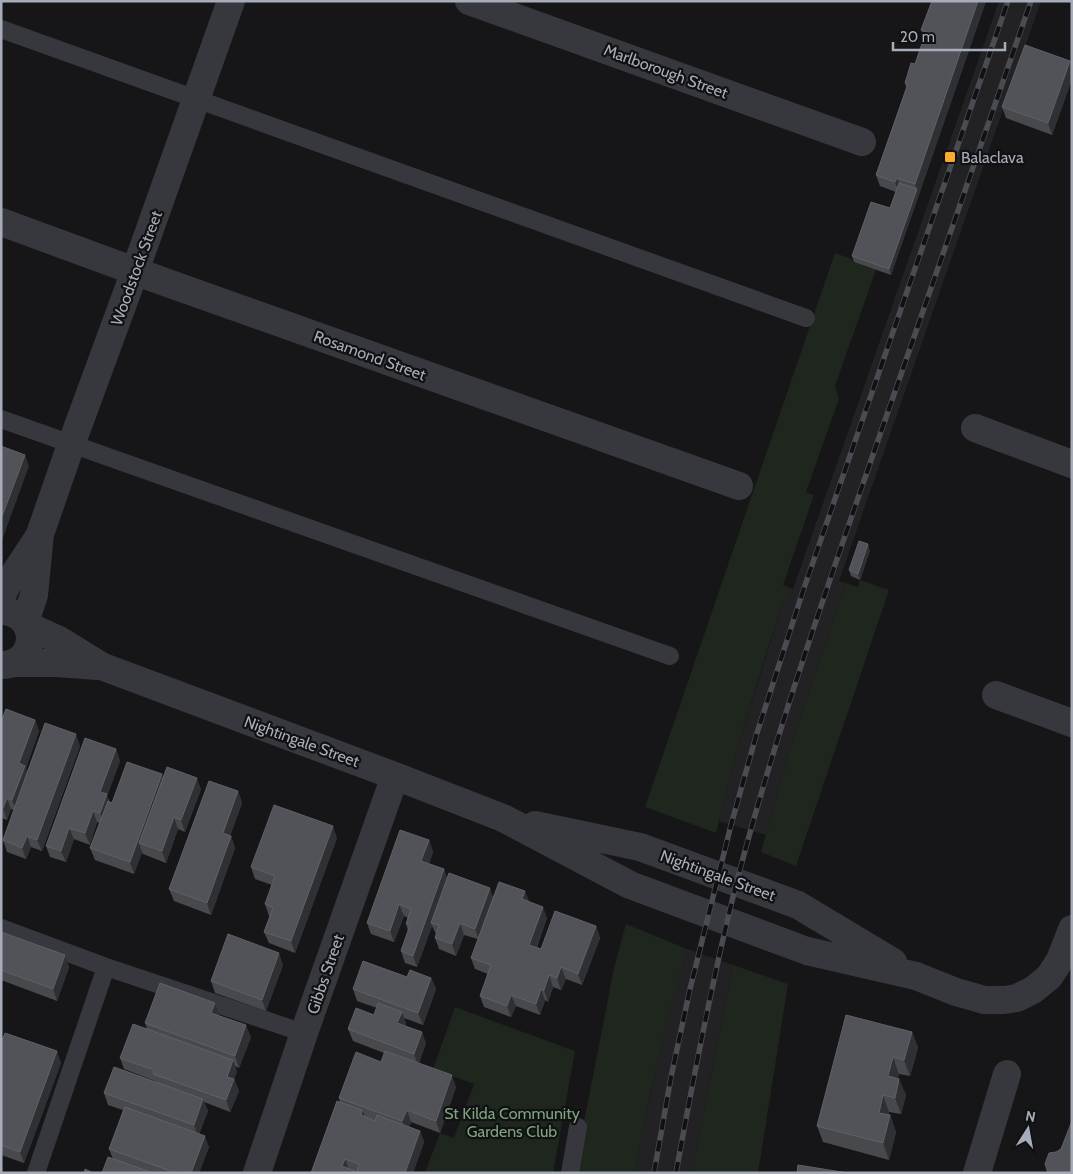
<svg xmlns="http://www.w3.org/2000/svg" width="1073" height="1174" viewBox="0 0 1073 1174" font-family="Cabin,sans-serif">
<rect width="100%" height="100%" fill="#161618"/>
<path fill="#222225" d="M999,1h42l-202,580 7,2 -55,162 -25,90 -47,-14 19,-75 44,-141 11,-16z
M687,949l46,16 -41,208h-57l7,-40 27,-123z"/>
<path fill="#1e261e" d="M835,253l14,5 5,4 22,8 -41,116 4,13 -33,93 8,3 -31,90 10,4 -11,16 -15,46 -29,95 -22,87 -71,-26z
M860,580l29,10 -93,276 -35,-14 30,-107 55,-162 12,4z
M626,924l61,25c-21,74 -39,148 -52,224h-61l40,-205z
M733,965l55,19 -30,189h-66z
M455,1007l120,44 -22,122h-128l15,-40 14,5 20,-54 -41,-15z"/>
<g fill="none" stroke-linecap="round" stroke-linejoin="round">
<path stroke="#37383d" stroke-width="18" d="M1,29l805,289
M1,419l669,237
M1,928l105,39 198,66
M36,1173l70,-206
M570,1173l8,-46"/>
<path stroke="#37383d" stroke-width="28" d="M469,1l393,141
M1,222l161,59 577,205
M975,428l97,36
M1,597l6,-12 31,-47
M1,611c39,1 38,54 0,54
M25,622l9,-27 6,-61 31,-89 64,-174 96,-270
M28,626l31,14 42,26 294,110 108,42 127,67 177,66 109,25 40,16 18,5 10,3h20l13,-2 16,-8 16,-13 11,-17 12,-31
M15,663h42l40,3
M996,695l76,28
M535,825l105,22 158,58 95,57
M257,1173l47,-140 91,-257
M977,1173l30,-99"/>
<g stroke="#494c52" stroke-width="5.5">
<path id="rail" d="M654,1173l17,-96 19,-88 41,-164 25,-89 47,-145 205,-590
M676,1173c18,-99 37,-198 62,-296 38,-145 88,-286 137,-428 52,-149 104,-298 156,-448"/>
</g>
<use href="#rail" stroke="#111113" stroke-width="4" stroke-dasharray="11" stroke-linecap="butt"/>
</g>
<path fill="#47494d" d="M932,1h54l-95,274 -37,-13 -2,-6 38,-48 6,-16 -16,-6 -4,-11 30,-87 -1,-5 10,-19 9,-27 -3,-7z
M1072,66v13l-20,56 -46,-17 -4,-11z
M870,550l-10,30 -9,-4 -2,-6z
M35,720l4,11 -13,37 1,4 53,-26 -38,105 -11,-4 -5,12 -19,-7 -4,-12 11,-30 -3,-1 -4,11 -6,-2v-96z
M116,749l4,12 -13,35 3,6 2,1 51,-26 38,12 -16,43 -7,-3 -12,34 -23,-9 -1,-2 -8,22 -39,-14 -5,-12 10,-25 -3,-1 -7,23 -16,-6 -8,23 -16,-5 -4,-11z
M238,791l4,12 -12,33h1l4,12 -24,67 -37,-14 -5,-12z
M337,838l-42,115 -26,-10 -5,-11 6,-16h-1l-4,-12 7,-19 -17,-6 -4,-12z
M429,840l4,12 -4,12 15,5 3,9 46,19 36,5 18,16 -10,29 4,2 55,-23 4,12 -18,47 -16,-6 -5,11 -8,-3 -5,15 -3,-2 -5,15 -24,-9 -5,11 -27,-10 -4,-11 8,-22 -13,-5 -4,-11 7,-19 -14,-4 -8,21 -17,-7 -4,-11 1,-4 -4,-8 -15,41 -12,-4 -4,-12 7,-20 -2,-7 2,-6 -4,-2 -10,26 -23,-8 -4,-11z
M1,932l68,35 -12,34 -56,-21z
M283,965l-17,46 -51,-18 -4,-12z
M407,977l24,1 5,11 -13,36 -19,-7 2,5 -1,3 21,17 -7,20 37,24 -16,46 -29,-11 -2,5 11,4 4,11 -11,31h-102l29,-71 -1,-4 42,-36 3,-9 -31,-12 -5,-12 26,-14 3,-7 -20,-7 -4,-12z
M219,1014l-1,1 33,22 -12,31 -4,-2 2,6 -3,7 5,12 -9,21 -26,-10 4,9 -9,23 10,13 -10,26h-97l11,-14 -4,-10 14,-39 -15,-5 -4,-12 52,-11 -1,-1 -31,-12 -4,-11 27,-29 -2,-6z
M912,1032l6,16 -8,28 -11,-2 -1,4 8,17 -5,19 -12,-2 -1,3h2l6,17 -7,28 -66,-18 -6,-16z
M1,1043l60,20 -37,100 -23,-8z"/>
<path fill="#2f3033" d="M978,1h8l-67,194 -4,-11z
M1070,61l2,5v13l-20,56 -4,-12z
M897,178l4,11 -2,4 -4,-11z
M917,189l2,6 -28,80 -2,-6z
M25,455l4,11 -28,77v-24z
M868,544l2,6 -10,30 -2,-6z
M35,720l4,11 -13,37 3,9 -12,35 -5,-12 7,-37z
M76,734l4,12 -38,105 -5,-11z
M116,749l4,12 -13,35 4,10 -6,18 -5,-11v-21z
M162,774l4,11 -27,58 3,9 -8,22 -4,-12z
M197,778l4,11 -16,43 -4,-12z
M238,791l4,12 -15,41 -4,-11z
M7,798l4,11 -4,11 -4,-12z
M93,811l4,11 -7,23 -5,-12z
M174,817l4,12 -12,34 -4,-12z
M333,826l4,12 -42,115 -4,-12z
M69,828l5,11 -8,23 -5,-11z
M27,836l4,11 -5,12 -4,-11z
M231,836l4,12 -24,67 -4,-12z
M429,840l4,12 -7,21 -5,-12z
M444,869l4,12 -17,42 1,3 -15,41 -4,-11z
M490,888l4,11 -15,41 -4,-11z
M525,891l5,12 -8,-4z
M399,904l5,12 -10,26 -4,-11z
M543,907l4,11 -14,38 -4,-11z
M460,923l4,12 -8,21 -4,-12z
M596,926l4,12 -18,47 -4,-11z
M279,953l4,12 -17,46 -4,-11z
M65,955l4,12 -12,34 -4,-12z
M561,967l5,12 -5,11 -4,-12z
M549,975l4,12 -5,15 -4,-12z
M431,978l5,11 -13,36 -5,-12z
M541,989l4,11 -5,15 -4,-11z
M511,995l5,11 -5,11 -4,-11z
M215,1003l4,11 -4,10 -4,-11z
M402,1012l4,11 -4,12 -5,-12z
M246,1025l5,12 -12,31 -4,-12z
M422,1032l4,11 -8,22 -4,-11z
M912,1032l6,16 -8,28 -6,-16z
M57,1051l4,12 -37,100 -4,-11z
M893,1057l6,17 -5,18 -6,-16z
M233,1060l4,12 -3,7 5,12 -9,21 -4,-12 1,-23z
M452,1075l4,12 -16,46 -4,-12z
M899,1079l7,16 -5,19 -6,-16z
M883,1095l6,17 -4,17 -6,-16z
M203,1099l5,12 -10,26 -4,-12z
M362,1110l5,12 -6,-7z
M407,1110l4,12 -4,10 -5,-11z
M890,1115l6,17 -7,28 -6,-17z
M420,1131l4,11 -11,31h-8z
M205,1136l4,11 -10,26h-8z
M345,1159l4,11 -7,-4z"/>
<path fill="#525359" stroke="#5f6168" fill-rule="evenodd" d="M932,1h46l-63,183 -18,-6 -2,4 -19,-7 32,-91 -3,-1 6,-20 4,1 11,-32 -5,-2z
M1025,45l45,16 -22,62 -46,-16z
M899,183l18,6 -28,80 -37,-13 19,-54 19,6z
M1,446l24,9 -24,64z
M859,541l9,3 -10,30 -9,-4z
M6,709l29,11 -16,43 6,3 -13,34 -5,-2 -4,10h-2v-86z
M45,723l31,11 -39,106 -10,-4 -5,12 -19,-8z
M85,738l31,11 -16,43 7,2 -7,19 -7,-2 -8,22 -16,-5 -8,23 -15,-5z
M127,762l35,12 -32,88 -40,-14 18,-47 4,2z
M167,767l30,11 -16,42 -7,-3 -12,34 -23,-8z
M209,781l29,10 -15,42 8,3 -24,67 -38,-14z
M274,805l59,21 -42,115 -27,-9 9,-24 -8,-4 10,-28 -24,-9z
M400,830l29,10 -8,21 23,8 -31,87 -12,-5 9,-26 -4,-1 5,-15 -12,-5 -9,27 -23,-8z
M449,873l41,15 -15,41 -15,-6 -8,21 -17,-6 4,-13 -8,-2z
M499,882l26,9 -3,8 21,8 -14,38 12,4 14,-38 41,15 -18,48 -17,-7 -4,11 -8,-3 -5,15 -3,-1 -5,15 -25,-9 -4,11 -27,-10 11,-31 -20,-7z
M1,932l64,23 -12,34 -52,-19z
M228,934l51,19 -17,47 -51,-19z
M363,961l44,16 3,-7 21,8 -13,35 -65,-24z
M160,983l55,20 -4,10 35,12 -11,31 -90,-33z
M378,1003l24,9 -5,11 25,9 -8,22 -66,-25 8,-21 18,7z
M846,1015l66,17 -8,28 -11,-3 -5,19 11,3 -4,19 -12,-3 -4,18 11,2 -7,28 -66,-17z
M133,1024l100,36 -6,17 7,2 -8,21 -73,-26 1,-4 -34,-12z
M5,1033l52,18 -37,101 -19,-7v-102z
M385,1051l67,24 -16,46 -29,-11 -5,11 -63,-23 17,-46 25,10z
M114,1067l89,32 -9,26 -90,-32z
M337,1101l25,9 -1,5 14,6 2,-6 43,16 -15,42h-94zM345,1159l14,5 -2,8 -15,-6z
M125,1107l80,29 -14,37h-15l-67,-24z
M1072,1121v52h-24l-3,-9 4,-11 7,-1 5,-3z
M108,1157l45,16h-51z
M798,1165l50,8h-51z
M85,1169l8,4h-9z"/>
<rect fill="#faaa2c" stroke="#111113" stroke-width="2" x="944" y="151" width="12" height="12" rx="2.5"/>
<g text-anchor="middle" stroke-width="4.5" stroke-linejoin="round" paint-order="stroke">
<g font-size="16" fill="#a7adb8" stroke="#111113">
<text transform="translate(666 71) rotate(20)" y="6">Marlborough Street</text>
<text transform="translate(136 268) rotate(-70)" y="6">Woodstock Street</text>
<text transform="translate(370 355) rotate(20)" y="6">Rosamond Street</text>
<text transform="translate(302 741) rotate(20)" y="6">Nightingale Street</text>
<text transform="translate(718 875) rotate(20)" y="6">Nightingale Street</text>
<text transform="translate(325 974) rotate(-71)" y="6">Gibbs Street</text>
</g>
<g font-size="16" fill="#a7adb8" stroke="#111113" text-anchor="start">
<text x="961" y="163">Balaclava</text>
</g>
<g font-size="16" fill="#7da47e" stroke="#111113">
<text x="512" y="1119">St Kilda Community<tspan x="512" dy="18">Gardens Club</tspan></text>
</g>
</g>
<rect width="1073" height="1174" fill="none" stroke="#a7adb8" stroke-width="5"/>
<g transform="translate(1028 1129) rotate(11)" stroke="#111113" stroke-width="4" paint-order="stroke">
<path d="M0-4L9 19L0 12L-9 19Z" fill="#a7adb8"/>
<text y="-8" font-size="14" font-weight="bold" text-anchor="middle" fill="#a7adb8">N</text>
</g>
<path d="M893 42v8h112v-8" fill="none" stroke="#a7adb8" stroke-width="2.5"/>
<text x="900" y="42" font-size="15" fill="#a7adb8" stroke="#111113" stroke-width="4" paint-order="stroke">20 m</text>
</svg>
